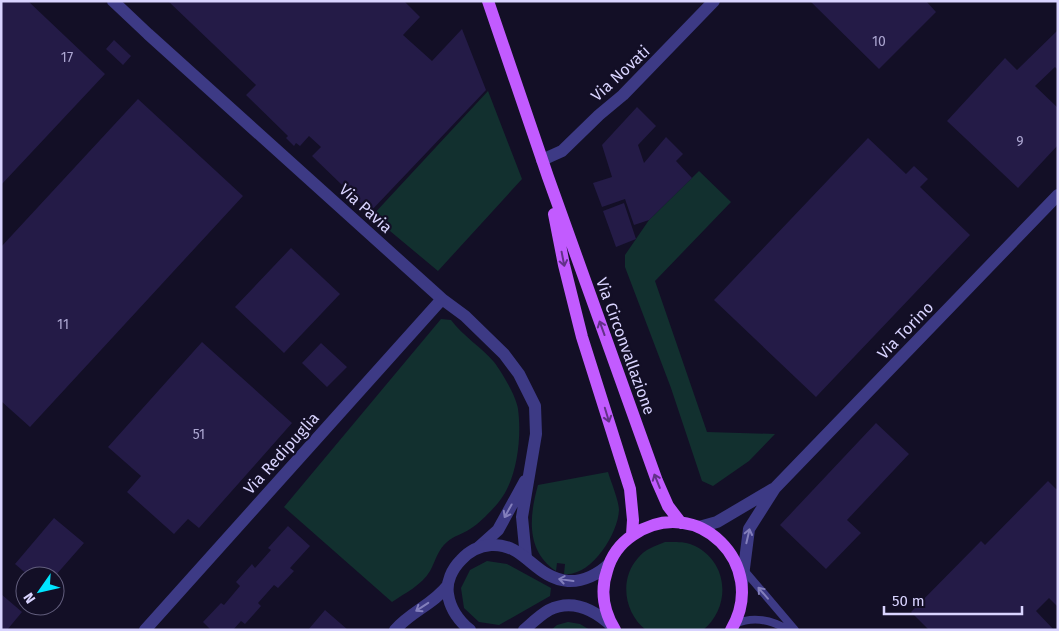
<svg xmlns="http://www.w3.org/2000/svg" width="1059" height="631" viewBox="0 0 1059 631" font-family="'Fira Sans',sans-serif">
<rect width="100%" height="100%" fill="#130f26"/>
<path fill="#12302f" d="M488,91l34,88 -84,92 -66,-55z
M699,171l32,31 -76,79 52,151 68,2 -26,27 -36,25 -11,-5 -31,-93 -46,-121v-12l24,-35z
M441,319l10,1c12,16 30,27 43,42 9,12 22,34 24,47 4,29 -1,72 -20,94 -8,9 -18,20 -28,26 -7,5 -17,7 -23,13 -9,7 -12,20 -17,29 -8,14 -25,22 -38,31l-108,-95z
M608,472c3,10 11,29 11,38 -1,24 -28,67 -55,64l1,-10 -8,-1 -1,8c-30,-20 -27,-54 -18,-86z
M665,542c10,0 21,-1 30,4 34,17 36,61 8,84h-57c-22,-17 -27,-51 -8,-72 7,-9 17,-12 27,-16z
M487,561l20,3 44,24 -1,8 -51,29 -20,-3 -15,-14 -3,-20 9,-18z
M568,622l12,2 10,6h-39l6,-5z"/>
<path fill="#241b47" d="M1,1h27l77,73 -104,111z
M168,1h236l16,16 -17,18 29,26 30,-32 24,61 -116,122 -58,-56 9,-9 -12,-11 -9,10 -4,-3 -2,3 -8,-8 2,-2 -42,-41 10,-10z
M810,1h116l10,11 -57,57z
M1058,30v40l-3,-3 -20,19 23,22v37l-40,43 -71,-67 58,-63 12,12z
M114,40l17,16 -8,9 -17,-16z
M138,99l105,97 -213,231 -29,-26v-154z
M637,107l19,19 -18,19 6,18 22,-26 17,17 -7,7 16,17 -43,42 -15,5 -9,-26 -23,8 -9,-24 19,-6 -10,-32z
M868,138l38,36 8,-8 14,13 -8,8 50,48 -154,162 -102,-97z
M624,203l12,36 -20,8 -13,-36z
M291,248l49,46 -56,59 -49,-46z
M202,342l90,81 -93,105 -11,-9 -14,15 -47,-42 14,-16 -33,-29z
M321,343l26,24 -20,20 -25,-24z
M876,423l33,31 -62,66 14,13 -35,36 -46,-44z
M1048,481l8,8 2,-1v119l-9,-9 -13,13 18,19h-125l-18,-18 70,-71 4,4z
M54,518l30,25 -29,33h-26l-14,-12z
M288,526l22,20 -20,22 4,3 -16,17 -4,-3 -16,18 3,3 -16,18 -4,-3 -8,9h-22l-8,-8 18,-19 3,2 16,-19 -4,-4 16,-18 3,4 16,-18 -3,-2z
M1,594l21,18 -15,18h-6z
M325,610l23,20h-40z"/>
<g fill="none" stroke-linecap="round" stroke-linejoin="round">
<path stroke="#3d3a85" stroke-width="8" d="M743,569l52,61
M735,624c18,-8 37,-4 53,6"/>
<path stroke="#3d3a85" stroke-width="12" d="M113,1l35,33 294,265 23,17 39,38 15,20 16,32 1,28 -14,83 4,41
M542,160l20,-9 37,-36 24,-20 91,-94
M699,527l18,-5 56,-33
M479,547l19,-17 27,-49
M742,584l7,-55 26,-41 283,-293
M145,630l297,-331"/>
<path stroke="#3d3a85" stroke-width="12" d="M395,630c15,-18 39,-26 53,-45
M470,630c-11,-9 -20,-22 -22,-36 -2,-12 4,-25 13,-34 8,-9 18,-14 30,-15 34,-2 43,33 77,36 15,1 31,-7 41,-17
M524,630c8,-7 16,-15 25,-20 24,-12 47,1 64,17"/>
<path stroke="#c25bff" stroke-width="12" d="M488,1l60,176 109,304 11,25 13,17
M554,214l10,51 18,72 48,152 3,31 -1,15
M615,630c-11,-18 -15,-39 -8,-59 4,-15 14,-28 26,-36 64,-43 137,30 98,95"/>
</g>
<defs><path id="oneway-shaft" d="M-6 0H5M1.5-3L5.5 0L1.5 3" fill="none" stroke-width="1.6" stroke-linecap="round" stroke-linejoin="round" transform="scale(1.25)"/></defs>
<g stroke="#623188">
<use href="#oneway-shaft" transform="translate(563 259) rotate(79)"/>
<use href="#oneway-shaft" transform="translate(602 328) rotate(-110)"/>
<use href="#oneway-shaft" transform="translate(607 415) rotate(73)"/>
<use href="#oneway-shaft" transform="translate(657 481) rotate(-112)"/>
</g>
<g stroke="#837fbc">
<use href="#oneway-shaft" transform="translate(508 511) rotate(119)"/>
<use href="#oneway-shaft" transform="translate(748 536) rotate(-77)"/>
<use href="#oneway-shaft" transform="translate(566 580) rotate(-172)"/>
<use href="#oneway-shaft" transform="translate(763 593) rotate(-131)"/>
<use href="#oneway-shaft" transform="translate(422 607) rotate(147)"/>
</g>
<g text-anchor="middle" stroke-width="4.5" stroke-linejoin="round" paint-order="stroke">
<g font-size="14" fill="#aca6d1">
<text x="879" y="46">10</text>
<text x="67" y="62">17</text>
<text x="1020" y="146">9</text>
<text x="63" y="329">11</text>
<text x="199" y="439">51</text>
</g>
<g font-size="16" fill="#d9d4ff" stroke="#130f26">
<text transform="translate(620 73) rotate(-43)" y="6">Via Novati</text>
<text transform="translate(366 208) rotate(42)" y="6">Via Pavia</text>
<text transform="translate(905 330) rotate(-46)" y="6">Via Torino</text>
<text transform="translate(626 346) rotate(70)" y="6">Via Circonvallazione</text>
<text transform="translate(281 453) rotate(-48)" y="6">Via Redipuglia</text>
</g>
</g>
<rect width="1059" height="631" fill="none" stroke="#d9d4ff" stroke-width="5"/>
<g transform="translate(40 591) rotate(236)"><circle r="24" fill="#130f26" stroke="#625e7d"/>
<path d="M0-4L9 19L0 12L-9 19Z" fill="#00e5ff"/>
<text y="-8" font-size="14" font-weight="bold" text-anchor="middle" fill="#d9d4ff">N</text>
</g>
<path d="M884 606v8h138v-8" fill="none" stroke="#d9d4ff" stroke-width="2.5"/>
<text x="892" y="606" font-size="15" fill="#d9d4ff" stroke="#130f26" stroke-width="4" paint-order="stroke">50 m</text>
</svg>
